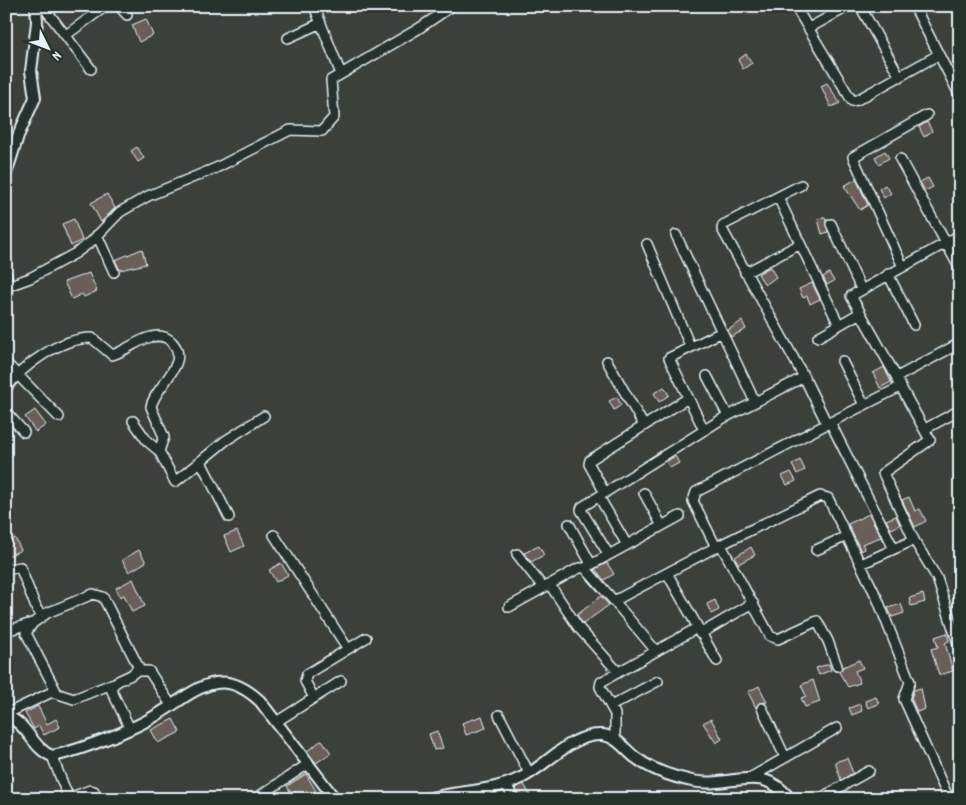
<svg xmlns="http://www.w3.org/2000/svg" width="966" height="805" viewBox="0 0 966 805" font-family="Dekko,sans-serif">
<rect width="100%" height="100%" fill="#3b403a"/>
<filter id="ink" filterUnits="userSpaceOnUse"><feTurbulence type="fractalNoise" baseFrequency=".02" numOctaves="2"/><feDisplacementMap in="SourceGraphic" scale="10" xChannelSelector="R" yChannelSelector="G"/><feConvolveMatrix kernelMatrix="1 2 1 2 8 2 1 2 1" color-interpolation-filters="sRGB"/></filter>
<g filter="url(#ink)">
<path fill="#6b5f59" stroke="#e8f1f8" d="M146,19l7,16 -14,7 -7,-17z
M746,54l6,9 -9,6 -5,-9z
M827,83l13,20 -9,4 -10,-21z
M927,122l5,9 -8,6 -5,-10z
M137,147l7,11 -6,4 -7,-11z
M885,151l4,7 -10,6 -4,-7z
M928,178l5,9 -8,4 -5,-9z
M856,179l12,26 -8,5 -16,-24z
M885,185l6,8 -7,5 -5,-9z
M107,194l8,14 -14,14 -10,-19z
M825,217l3,15 -6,2 -4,-15z
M74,219l8,21 -11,6 -9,-22z
M142,249l4,15 -26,6 -5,-10z
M770,267l6,10 -11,8 -7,-11z
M89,273l8,18 -13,6 -2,-3 -10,5 -8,-17z
M829,273l5,8 -7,4 -4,-8z
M812,283l8,16 -10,5 -3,-8 -4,2 -4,-9z
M742,321l4,8 -15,8 -3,-7z
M884,367l7,15 -11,6 -7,-15z
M664,387l5,8 -10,7 -5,-9z
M617,397l4,8 -7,5 -5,-9z
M35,410l11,15 -10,7 -11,-15z
M675,456l4,7 -9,5 -4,-6z
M800,460l5,10 -8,4 -5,-9z
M791,472l5,9 -9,4 -5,-9z
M909,497l6,14 5,-2 6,12 -11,6 -13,-27z
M869,514l12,23 -19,7 3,5 -4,2 -13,-27z
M896,516l4,9 -9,4 -5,-9z
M237,531l7,15 -13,6 -7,-16z
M15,538l6,12 -15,7v-15z
M539,546l5,9 -13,7 -7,-9z
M751,547l4,8 -17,9 -3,-7z
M139,550l7,12 -17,10 -7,-12z
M281,563l7,12 -12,7 -7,-12z
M607,563l7,11 -10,6 -9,-11z
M133,579l12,27 -13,6 -8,-17 -4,2 -4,-9z
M923,594l2,8 -14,4 -2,-8z
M601,596l8,9 -26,19 -6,-9z
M715,600l4,10 -8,4 -4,-10z
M901,604l3,9 -12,4 -4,-9z
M947,633l2,8 -4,2 8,28 -14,4 -8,-26 7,-2 -3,-10z
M859,660l4,8 -8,3 5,12 -12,4 -9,-15 4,-5z
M829,664l2,6 -12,5 -3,-7z
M813,680l7,22 -15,5 -4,-9 5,-2 -5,-11z
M759,686l8,16 -8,1 -3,5 -8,-16z
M921,688l4,21 -8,3 -6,-14 3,-8z
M876,697l3,7 -11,4 -3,-7z
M860,704l2,7 -10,4 -3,-7z
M38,706l9,18 9,-5 4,8 -16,8 -5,-9 -5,3 -9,-16z
M482,716l4,12 -20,7 -4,-12z
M173,719l7,13 -22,11 -7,-13z
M711,719l11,20 -6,4 -13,-20z
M437,731l6,17 -9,2 -5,-16z
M322,740l9,13 -15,10 -9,-12z
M847,758l6,15 -12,7 -6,-18z
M306,774l10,17 -13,8h-9l-7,-13z
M524,784l8,15h-12l-5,-11z"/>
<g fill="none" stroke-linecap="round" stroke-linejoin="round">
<g stroke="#e8f1f8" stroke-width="12">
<path id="minor" d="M43,6l48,63
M119,6l8,9
M314,6l27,68
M795,6l57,95 5,-1 81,-45
M860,6l40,71
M914,6l46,90
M809,28l40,-22
M66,35l40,-29
M288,38l33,-15
M900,159l60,110
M801,185l-78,40 -1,4 82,148 23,47 -131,68 -3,9 23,46 104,-51 8,2 50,102 32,82 -6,17 45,100
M778,197l61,128
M831,224l30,65
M97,235l17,37
M676,235l79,167
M647,244l43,102
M903,267l-50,-110 74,-42
M745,273l55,-29
M888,274l26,51
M8,286l22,-8 46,-25 16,-12 28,-29 28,-16 68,-28 74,-38 32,1 12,-14 -3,-37 87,-51 34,-23
M818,337l42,-24
M960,343l-61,33 -2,4 33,60 -47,33 31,67 23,38 23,72
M607,361l37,65
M842,361l22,44
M6,363l53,54
M707,376l21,40
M897,378l-46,-82 109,-61
M6,388c19,-24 54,-50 86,-50l20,17c14,-4 25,-15 39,-18 8,-2 15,-1 21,5 20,21 -18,45 -21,65l13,30 -5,14 16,31 50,-41 39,-25
M6,412l18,20
M133,421l14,20 12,10
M830,422l64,127
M827,424l73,-37
M925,429l35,-19
M704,430l-35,-72 53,-26
M201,462l28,55
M605,493l-16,-29 1,-4 98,-62
M644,493l18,33
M599,497l28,48
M569,524l22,40
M274,535l74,114
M721,545l49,91 8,3 39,-18 11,20 9,25
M816,550l31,-14
M517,554l25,32 3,1 34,-19h6l29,33 102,-54
M609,555l-28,-45 1,-3 140,-88 82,-42
M861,564l53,-24
M585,568l95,-52
M6,570l14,-3 17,43 5,5 51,-21 10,3 35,69c-4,14 -22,10 -27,23l19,40
M667,573l50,88
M550,585l28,42 40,45
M614,601l42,50
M509,607l36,-20
M46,614l-13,9 -7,10 31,60
M6,631l26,-8
M700,634l53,-31
M137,671h12l22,34
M314,698l-9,-17 2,-7 59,-36
M611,706l47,-25
M762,708l23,49
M6,714l46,-22 22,7 40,-16
M499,715l30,58
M276,722l65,-41
M615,740v-26l-15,-27 1,-5 96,-54
M52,756l17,43
M748,779l89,-51
M506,784l8,15
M69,798l21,-8 4,1 4,8
M255,799l53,-35
M819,799l50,-28"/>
</g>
<g stroke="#e8f1f8" stroke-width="14">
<path id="tertiary" d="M6,174l12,-38 17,-38 -4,-27 6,-49 -1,-16
M6,276v17
M6,717c21,4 26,32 46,39 27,-5 80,-26 103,-40 20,-11 38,-29 61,-33 17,-3 32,7 44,18l75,98
M427,799c32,-9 65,-6 96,-22 24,-12 49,-44 79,-42 15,1 23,15 34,23 16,12 37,19 56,23 39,8 68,-20 98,18"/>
</g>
<use href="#minor" stroke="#26332d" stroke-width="9"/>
<use href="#tertiary" stroke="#26332d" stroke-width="10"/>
</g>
</g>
<rect width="966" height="805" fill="none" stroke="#26332d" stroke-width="25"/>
<rect x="12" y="12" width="941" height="780" fill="none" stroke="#e8f1f8" stroke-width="2" filter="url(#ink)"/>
<g transform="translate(48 48) rotate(132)" stroke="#26332d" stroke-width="4" paint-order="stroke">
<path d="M0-4L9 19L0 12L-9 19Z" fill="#e8f1f8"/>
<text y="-8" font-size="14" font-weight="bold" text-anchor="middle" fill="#e8f1f8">N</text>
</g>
</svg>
